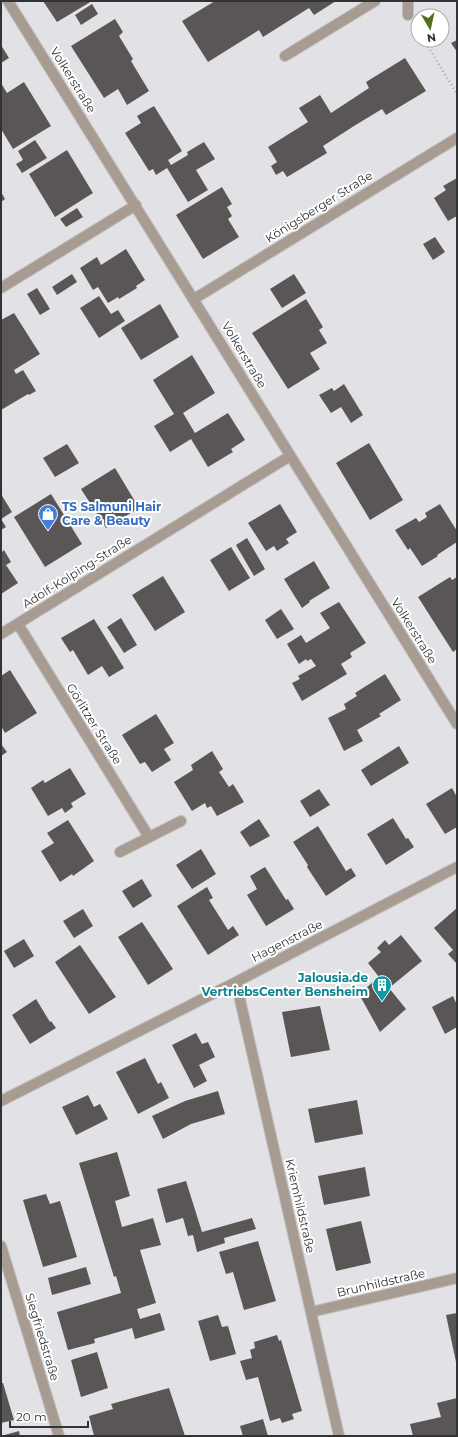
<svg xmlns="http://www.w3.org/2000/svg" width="458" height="1437" viewBox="0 0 458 1437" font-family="Montserrat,sans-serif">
<rect width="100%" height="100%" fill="#e2e2e6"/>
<path fill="#5a5655" d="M43,1h49l-35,21z
M215,1h121l-22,14 -5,-7 -46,29 -4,-7 -51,32 -26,-41z
M92,4l6,10 -17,11 -6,-10z
M115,19l8,13 -4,4 14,23 -2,2 18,30 -22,14 -9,-16 -14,9 -33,-52z
M457,40v12l-6,-9z
M1,45l8,13 -8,5z
M405,58l21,33 -40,24 -4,-6 -28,17 -31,20 4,7 -40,24 -4,-6 -7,4 -5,-9 6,-4 -9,-15 40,-25 -9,-14 21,-13 11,18 38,-25 -3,-6z
M24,82l27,44 -38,23 -12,-20v-46l6,10z
M154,106l28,45 -14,9 3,5 17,-10 -1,-3 17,-10 11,17 -19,11 12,20 -20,12 -21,-34 -11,7 -3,-6 -4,2 -24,-38 16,-10 -4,-7z
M35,140l12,18 -25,15 -6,-9 7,-4 -5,-9z
M67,150l26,43 -38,24 -26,-43z
M457,178v38l-9,5 -14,-23 12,-8 -3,-4z
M222,187l10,17 -5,3 5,9 -4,3 11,18 -36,22 -27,-44z
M1,192l4,7 -4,3z
M77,208l6,9 -17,10 -6,-8z
M435,237l10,15 -12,8 -10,-16z
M126,249l19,31 -9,6 1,2 -18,11 -1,-2 -10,6 -10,-16 -5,3 -13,-22 17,-11 4,8z
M72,274l5,8 -20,13 -5,-8z
M294,274l12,19 -24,15 -12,-19z
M37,288l13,21 -10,6 -13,-21z
M99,296l12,18 7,-4 7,11 -26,17 -19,-30z
M306,299l17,28 -4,3 8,13 -17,10 10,16 -32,20 -36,-56z
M160,304l19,33 -38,23 -20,-32z
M14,313l26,41 -26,16 2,4 7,-4 13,21 -7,4 -1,-1 -27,16v-82l1,-1 -1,-7z
M192,355l23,38 -32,20 12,20 33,-20 17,27 -14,9 2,3 -25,15 -17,-28 -21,13 -16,-26 20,-12 -21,-34z
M344,384l19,31 -12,8 -10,-16 -10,6 -12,-18 13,-7 2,3z
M369,443l34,57 -33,20 -34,-57z
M67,444l12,19 -24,14 -12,-19z
M115,468l24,40 -33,20 -25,-39z
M1,494l11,18 -11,7 5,8 -5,3z
M51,494l31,50 -37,23 -31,-50z
M280,504l17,28 -11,7 3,4 -12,8 -3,-5 -8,5 -18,-28z
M440,504l17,27v11l-20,13 1,1 -16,10 -12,-18 -2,2 -13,-20 21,-12 3,4 8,-5 -2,-4z
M247,538l18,31 -11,7 -18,-31z
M231,547l19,31 -21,13 -19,-31z
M4,550l7,12 -5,3 12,18 -17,11v-41z
M314,561l16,27 -21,13 1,1 -8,6 -18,-29z
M163,576l22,36 -30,19 -23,-36z
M450,577l2,3 5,-3v72l-4,3 -35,-55z
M339,602l27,41 -16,10 2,4 -11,7 6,10 -45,27 -10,-18 8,-4 -2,-3 18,-10 -5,-7 -4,2 -1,-2 -7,5 -12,-20 14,-9 5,8 24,-15 -10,-15z
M281,609l13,20 -17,10 -12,-19z
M121,618l16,27 -13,8 -17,-26z
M94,619l30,49 -15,9 -7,-11 -14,9 -15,-25 -3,2 -9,-14z
M10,670l27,43 -32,20 -4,-7v-50z
M385,674l16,26 -22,14 2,2 -24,14 6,11 -19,10 -16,-33 18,-9 -2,-5 13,-8 -2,-3z
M156,714l18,29 -10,6 7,11 -19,12 -7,-10 -5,2 -18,-29z
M1,744l6,8 -6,4z
M399,746l10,17 -38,23 -10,-16z
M212,751l11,18 -4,3 10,15 4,-3 11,18 -27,14 -6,-10 -4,2 -2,-5 -13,8 -18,-29 19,-12 -2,-5z
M70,768l16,26 -15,9 2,4 -8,6 -3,-5 -14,8 -17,-28 12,-8 2,3z
M452,788l5,9v30l-12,7 -19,-30z
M319,789l11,16 -20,12 -10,-16z
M393,818l13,21 2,-1 6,9 -28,18 -19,-31z
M259,819l11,17 -20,11 -10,-15z
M68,820l26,41 -21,15 -1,-2 -12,8 -19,-31 13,-8 -7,-10z
M318,826l28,45 5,-3 5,8 -30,20 -19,-29 1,-2 -15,-23z
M201,849l15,25 -24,15 -16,-24z
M265,867l21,33 2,-1 6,10 -28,17 -19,-31 10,-6 -7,-13z
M142,879l10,17 -19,12 -11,-17z
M207,887l6,11 -4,2 19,30 5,-4 6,9 -31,20 -31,-49z
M457,908v56l-9,-10 5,-4 -19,-22z
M83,909l10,17 -19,12 -11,-17z
M142,922l31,47 -25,16 -30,-48z
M401,935l21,26 -33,27 17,21 -26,23 -21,-38 20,-17 -11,-14 13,-11 -4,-4 8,-8 4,5z
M24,939l10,17 -20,12 -10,-17z
M80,945l36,52 -27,17 -34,-52z
M453,996l4,9v22l-12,7 -13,-27z
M36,999l14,23 1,-1 5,7 -26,16 -18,-29z
M320,1006l10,44 -39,7 -9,-45z
M196,1033l6,11 6,-2 7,15 -16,8 8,16 -13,7 -22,-43z
M145,1058l13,26 3,-2 8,16 -31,16 -22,-42z
M218,1091l7,23 -34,10 -28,15 -11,-23 33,-15z
M88,1095l6,12 6,-3 8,15 -32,16 -14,-28z
M357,1100l6,34 -48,9 -7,-34z
M117,1152l13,44 -15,5 7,26 31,-9 8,27 -21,5 16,53 -19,6 3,10 20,-6 5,17 -30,9 -3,-11 -38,11 1,4 -27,7 -11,-38 64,-19 -5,-17 -2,1 -35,-114z
M365,1167l5,29 -46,9 -6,-29z
M186,1181l16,51 50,-14 4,11 -32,9 1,5 -28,9 -4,-17 -5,1 -5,-18 -17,5 -9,-34z
M46,1194l4,10 10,-3 17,56 -34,10 -20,-67z
M361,1221l10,42 -35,8 -10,-42z
M258,1241l18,60 -32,9 -11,-38 -7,2 -7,-22z
M86,1267l5,17 -39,11 -4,-17z
M457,1313v49h-1l-10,-47z
M218,1315l4,12 6,-1 8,28 -26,7 -12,-40z
M277,1335l2,6 2,-1 21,71 -10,3 2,5 -12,4 -2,-5 -10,3 -12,-44 -12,3 -6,-19 12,-3 -2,-8 5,-2 -1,-6z
M97,1352l11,36 -27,9 -10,-37z
M1,1383h2l11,37 -13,3z
M169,1388l16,48h-91l-5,-20 24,-7 -2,-5z
M457,1398v38h-44l-3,-12 31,-7 -4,-14z
M263,1419l5,17h-25l-3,-10z
M19,1431l1,5h-19z"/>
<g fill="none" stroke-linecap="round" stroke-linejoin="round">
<g stroke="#bfbfc2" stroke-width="12">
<path id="service" d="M285,56l90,-55
M120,852l61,-31"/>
</g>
<g stroke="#bfbfc2" stroke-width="12">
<path id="minor" d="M8,1c151,240 299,482 449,723
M408,15v-14
M1,288l135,-83
M194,299l263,-161
M18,624l131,213
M1,634l289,-178
M236,982l103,454
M1,1101l235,-119 221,-115
M1,1246l58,190
M311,1312l146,-34"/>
</g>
<path stroke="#a7a8ab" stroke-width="2.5" stroke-dasharray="1 3" stroke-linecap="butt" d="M424,40l33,54"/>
<use href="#service" stroke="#a89c92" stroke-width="10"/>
<use href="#minor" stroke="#a89c92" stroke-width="10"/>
</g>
<defs>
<g id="shop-pin" transform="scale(1)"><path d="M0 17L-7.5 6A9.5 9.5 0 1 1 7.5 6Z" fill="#3f7fe0" stroke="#fff"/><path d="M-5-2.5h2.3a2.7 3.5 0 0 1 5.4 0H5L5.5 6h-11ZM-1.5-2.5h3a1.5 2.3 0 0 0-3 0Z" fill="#fff"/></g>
<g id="building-pin" transform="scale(1)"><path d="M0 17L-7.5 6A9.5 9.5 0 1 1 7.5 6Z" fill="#0f9aa8" stroke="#fff"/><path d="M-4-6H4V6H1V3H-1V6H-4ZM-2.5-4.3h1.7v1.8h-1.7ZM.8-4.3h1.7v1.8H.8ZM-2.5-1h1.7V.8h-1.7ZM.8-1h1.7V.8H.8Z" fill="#fff"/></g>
</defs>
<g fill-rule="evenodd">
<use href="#shop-pin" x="48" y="514"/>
<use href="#building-pin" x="382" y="985"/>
</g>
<g text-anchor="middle" stroke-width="4" stroke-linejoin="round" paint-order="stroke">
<g font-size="12" fill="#323334" stroke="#fff">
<text transform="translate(73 80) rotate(58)" y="4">Volkerstraße</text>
<text transform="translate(319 207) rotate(-32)" y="4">Königsberger Straße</text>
<text transform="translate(244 355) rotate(59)" y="4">Volkerstraße</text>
<text transform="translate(77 572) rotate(-32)" y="4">Adolf-Kolping-Straße</text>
<text transform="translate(414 631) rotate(58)" y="4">Volkerstraße</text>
<text transform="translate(94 724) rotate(58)" y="4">Görlitzer Straße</text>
<text transform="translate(287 941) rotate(-27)" y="4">Hagenstraße</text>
<text transform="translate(300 1206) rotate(77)" y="4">Kriemhildstraße</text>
<text transform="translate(381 1283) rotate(-13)" y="4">Brunhildstraße</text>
<text transform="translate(42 1337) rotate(73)" y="4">Siegfriedstraße</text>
</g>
<g font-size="12" font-weight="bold" fill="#366cbe" stroke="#fff" text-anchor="start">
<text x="62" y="511">TS Salmuni Hair<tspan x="62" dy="14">Care &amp; Beauty</tspan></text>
</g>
<g font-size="12" font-weight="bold" fill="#0d838f" stroke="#fff" text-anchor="end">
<text x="368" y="982">Jalousia.de<tspan x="368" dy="14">VertriebsCenter Bensheim</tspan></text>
</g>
</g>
<rect width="458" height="1437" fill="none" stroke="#323334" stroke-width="4"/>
<g transform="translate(430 28) rotate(171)"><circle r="19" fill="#ffffff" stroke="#adadae"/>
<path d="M0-3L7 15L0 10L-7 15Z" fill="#556e1f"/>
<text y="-6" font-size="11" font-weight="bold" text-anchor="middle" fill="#323334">N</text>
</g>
<path d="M10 1421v6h78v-6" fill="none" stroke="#323334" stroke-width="2"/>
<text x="16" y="1421" font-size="12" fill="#323334" stroke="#ffffff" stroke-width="3" paint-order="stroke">20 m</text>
</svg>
